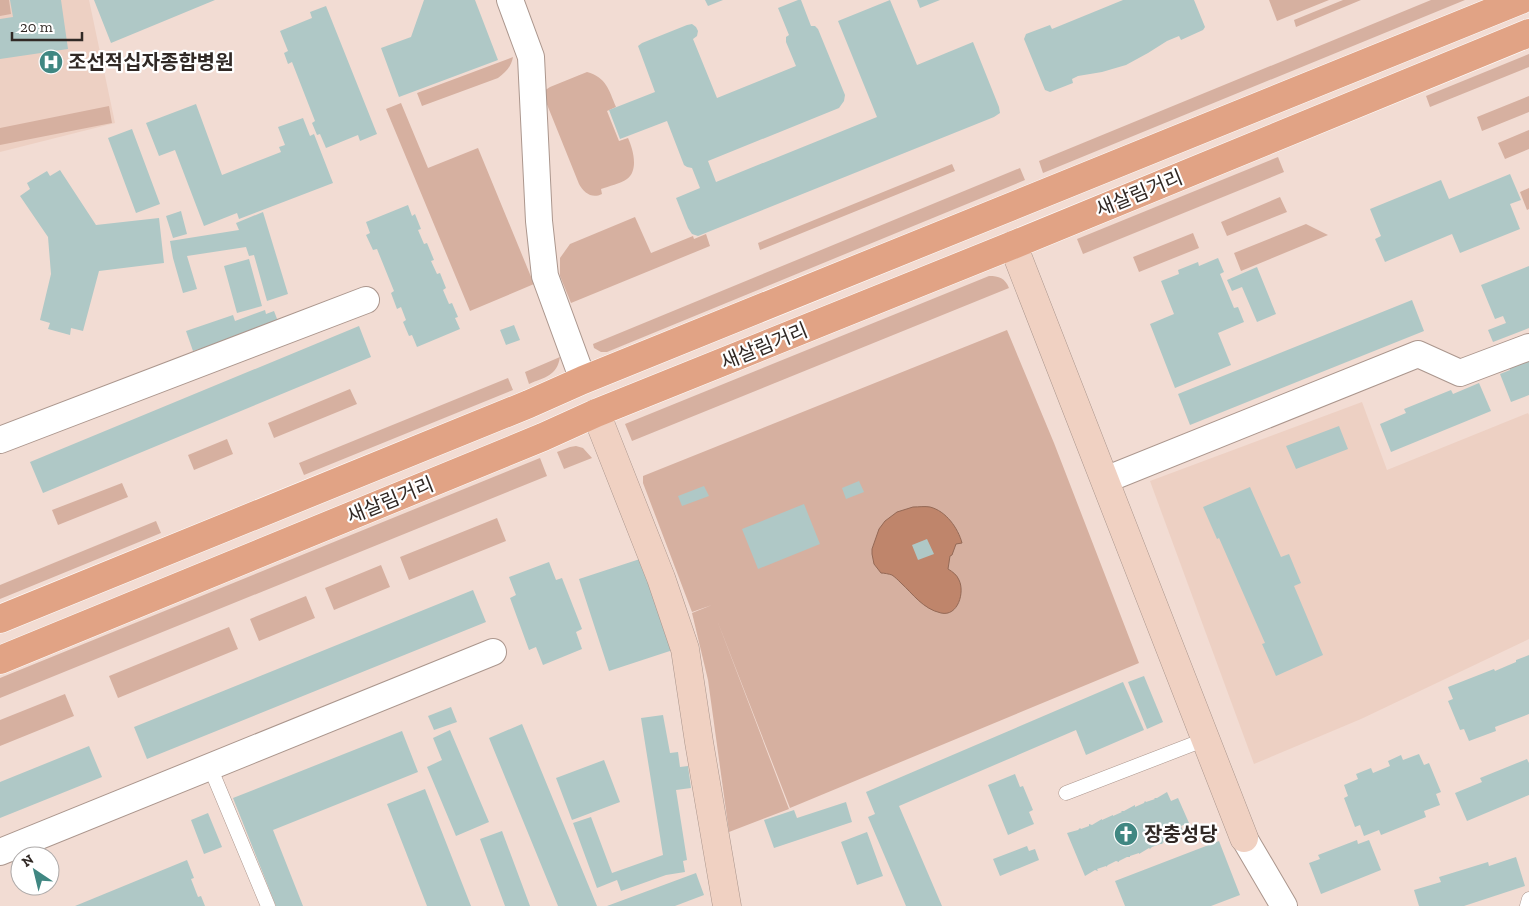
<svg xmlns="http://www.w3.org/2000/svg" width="1529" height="906" viewBox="0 0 1529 906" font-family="'Zilla Slab','Noto Sans KR',serif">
<rect width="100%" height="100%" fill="#f2dcd3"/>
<path fill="#edd0c3" d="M0,0h89l26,123 -115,29z
M1362,402l25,68 141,-57 1,2v224l-168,80 -107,45 -104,-283z"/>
<path fill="#d6b0a0" d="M0,0h9l2,14 -11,2z
M1269,0h60l-52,21z
M1343,0h18l-65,27 -2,-7z
M1431,0h34l-422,173 -4,-12z
M1529,54v13l-99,40 -4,-11z
M513,57c-2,10 -7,15 -15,21l-76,28 -5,-13z
M587,72c19,5 22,18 29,35l-9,4 12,30 9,-3c5,11 11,32 -1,41 -7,5 -18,7 -26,10l1,5c-10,5 -18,-1 -23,-10l-35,-87v-6l6,-4z
M1529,96v16l-47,19 -5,-14z
M401,103l27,65 50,-20 56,136 -64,27 -84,-202z
M109,106l3,17 -112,22v-17z
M1529,130v19l-24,10 -7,-16z
M1278,157l6,15 -201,82 -6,-15z
M952,164l3,7 -195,79 -2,-7z
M1020,168l5,12 -418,172h-6l-7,-4 -1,-4z
M1529,188v21l-2,1 -7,-18z
M1280,197l7,15 -60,24 -6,-14z
M635,217l16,36 42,-17 1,3 12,-5 4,12 -139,57 -11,-27v-18l10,-14z
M1306,224l22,11 -87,36 -7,-18z
M1193,233l6,15 -60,24 -6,-15z
M989,276c10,0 16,2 20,12l-377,153 -7,-17z
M1007,330l47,113 85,220 -349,145 -73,-188 72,189 -60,23 -21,-152 -16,-67 20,-8 -20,7 -49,-129v-7z
M560,357c-3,19 -15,20 -31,27l-4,-12z
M508,378l5,12 -209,85 -5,-12z
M350,389l7,15 -83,34 -6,-15z
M227,439l6,15 -39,16 -6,-15z
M576,446l7,2 9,10 -28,11 -7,-17 13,-5z
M540,458l7,18 -547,222v-20z
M122,483l6,14 -70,28 -6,-15z
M497,518l9,23 -97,39 -9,-23z
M156,521l5,12 -161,66v-14z
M381,565l9,22 -56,23 -9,-22z
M306,596l9,22 -56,23 -9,-22z
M229,627l9,22 -120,49 -9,-22z
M65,694l9,22 -74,30v-26z"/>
<path fill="#bf856b" stroke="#946956" d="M913,507c6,0 12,-1 17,0 16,4 28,21 32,36l-6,1 -4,11 -2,1 -2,13c5,3 9,6 11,11 6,12 -1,37 -18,33 -18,-4 -28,-19 -40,-30 -3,-3 -6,-6 -9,-8 -3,-1 -8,-2 -11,-2l-7,-9 -2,-10v-5l7,-20 6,-8 12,-9z"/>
<path fill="#afc8c6" d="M10,0h51l7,49 -68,10v-40l13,-2z
M94,0h121l-104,43z
M424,0h51l23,60 -99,37 -18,-49 30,-11z
M705,0h18l-15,6z
M798,0h3l10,26h4l3,3 27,66 -1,6 -5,7 -131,53 8,21 161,-65 -39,-96 52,-21 27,65 56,-23 26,65 1,6 -6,4 -296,119 -6,-2 -4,-6 -12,-30 24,-10 -8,-20 -5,-1 -3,-2 -17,-44 -47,18 -11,-29 46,-18 -17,-46 4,-3 45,-18 5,-1 4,3 2,4 -1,5 -4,3 24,59 79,-32 -10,-24v-5l3,-2 -11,-27z
M917,0h23l-20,8z
M1123,0h71l11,27 -2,3 -22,10 -2,-4 -12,5 -19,12 -22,12 -24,7 -24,4 -6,3 1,4 -23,9 -5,-2 -21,-51 2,-5 24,-9 2,4z
M326,6l51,128 -17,7 -2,-6 -32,13 -6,-14 -3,1 -5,-12 3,-2 -23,-59 -4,2 -4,-11 4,-2 -8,-20 32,-13 -2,-6z
M196,104l26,71 59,-23 -2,-5 6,-2 -7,-18 25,-9 7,18 4,-2 19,49 -94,36 -2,-6 -33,13 -29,-76 -16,6 -13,-33z
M132,129l28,75 -24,9 -28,-75z
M60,170l36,55 63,-7 5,45 -65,8 -16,60 -12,-3 -1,7 -22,-6 2,-6 -10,-3 11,-46 -3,-37 -28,-41 10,-7 -3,-6 20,-12 3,5z
M1510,174l11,26 -11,4 10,25 -60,24 -8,-19 -67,28 -10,-23 6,-3 -11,-27 71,-29 8,19z
M408,205l4,11 3,-2 6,15 -3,1 6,14 3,-1 7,17 -3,1 6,13 3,-1 6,15 -3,2 6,14 3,-1 6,14 -3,1 5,11 -43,18 -5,-12 -3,1 -6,-14 3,-2 -5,-13 -4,2 -6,-16 3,-2 -17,-42 -4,1 -7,-15 4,-2 -4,-11z
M181,211l6,23 -14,4 -7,-22z
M263,212l25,82 -21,7 -13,-46 -5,1 -3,-9 -59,9 10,33 -14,4 -10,-35 -3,-17 69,-11 -3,-7z
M1218,258l6,14 -4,2 14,34 4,-1 6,15 -26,11 13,32 -56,23 -25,-64 24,-10 -13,-33 18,-7 -1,-4 20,-8 1,4z
M249,259l13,47 -25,7 -13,-47z
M1529,266v62l-36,14 -5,-12 18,-7 -3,-7 -8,3 -14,-34z
M1257,267l19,47 -19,8 -15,-35 -10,4 -5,-11z
M1412,300l12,31 -234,94 -12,-31z
M265,310l1,4 8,-3 5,13 -86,27 -7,-20 47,-16 2,6z
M514,325l6,15 -14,5 -6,-15z
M359,326l12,31 -328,136 -13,-31z
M1529,359v36l-18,7 -11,-28 10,-4 -1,-3z
M1479,383l12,28 -100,41 -11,-28 26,-11 -2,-4 47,-19 2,4z
M1339,426l9,23 -52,20 -10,-23z
M859,481l5,11 -18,7 -4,-11z
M704,486l5,10 -27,10 -4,-10z
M1250,487l31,70 8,-3 12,29 -7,3 29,69 -47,21 -14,-32 3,-1 -46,-105 -2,1 -14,-32z
M804,504l16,40 -62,25 -16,-40z
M927,539l7,15 -16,6 -6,-15z
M646,557l30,92 -67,22 -30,-92z
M549,562l7,18 6,-2 20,51 -6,3 6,17 -39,16 -7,-18 -7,3 -19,-52 6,-3 -7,-18z
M473,590l13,32 -339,137 -13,-32z
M1529,655v59l-34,13 1,4 -27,10 -5,-12 -4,1 -12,-29 5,-2 -5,-12 46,-18 1,2 21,-9v-2z
M1144,676l19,46 -16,7 -19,-47z
M1123,682l21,48 -58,25 -10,-25 -177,76 43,100h-36l-38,-89 7,-3 -9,-22z
M451,707l6,15 -23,8 -6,-14z
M663,715l7,38 8,-1 2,15 8,-1 3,22 -15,2 11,70 -4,1 2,11 -19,3 -45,16 -4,-11 -20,8 -24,-65 18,-6 21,56 51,-18 -22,-137z
M522,724l75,182h-39l-69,-168z
M450,730l39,92 -33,14 -29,-69 15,-7 -9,-22z
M402,731l16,41 -145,58 30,76h-27l-43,-108z
M89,746l13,31 -102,41v-36z
M1419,754l5,11 5,-2 12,29 -5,2 4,11 -16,6 2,6 -45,18 -2,-5 -15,6 -4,-11 -5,2 -11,-29 4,-2 -4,-11 14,-6 -2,-5 15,-6 2,5 17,-7 -2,-5 13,-6 2,5z
M1527,759l2,4v32l-62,26 -12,-28 27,-11 -2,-4z
M604,760l16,42 -48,18 -16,-42z
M1015,774l5,13 3,-1 10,24 -4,2 5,12 -26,11 -20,-50z
M425,789l46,117h-44l-40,-102z
M1167,792l4,9 7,-3 11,25 -8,3 4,9 -2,1 -1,-1 -11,5v-1l-9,4 1,1h-3l-8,3 -2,2 -1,-1 -10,6v-1l-9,3v1h-3l-8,4v1l-3,-1 -8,4 -2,2v-1l-9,3 1,2 -3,-1 -10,6 -18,-43 11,-3 2,-2 1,1 8,-3v-2l3,1 10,-6v1l11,-5v1l9,-4 -1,-1h3l11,-6v2l9,-4 1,-2 1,1 9,-3 -1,-1h3z
M846,802l6,20 -78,26 -10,-28 30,-10 3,8z
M208,813l14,34 -18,7 -13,-34z
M502,831l28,75h-25l-25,-67z
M867,832l16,44 -26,9 -16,-43z
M1357,840l1,4 11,-4 12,30 -60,24 -12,-31 11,-4 -2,-4z
M1219,841l21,54 -29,11h-86l-10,-25z
M1027,846l2,5 6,-2 4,11 -39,16 -7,-17z
M1516,857l9,29 -61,20h-45l-5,-16 27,-8 -2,-5 49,-15 1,4z
M187,860l7,18 -3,1 7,18 3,-1 4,10h-130z
M696,873l8,22 -29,11h-68z"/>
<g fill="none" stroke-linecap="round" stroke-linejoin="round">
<g stroke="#ab968d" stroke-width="15">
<path id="lane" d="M210,767l58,139
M1066,793l140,-54
M1527,906l2,-7"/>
</g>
<g stroke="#ab968d" stroke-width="28">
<path id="street" d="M510,0l21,57 8,164 6,55 38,104
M0,440l366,-140
M1105,480l313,-126 42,19 69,-26
M1244,838l40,68
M0,852l493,-200"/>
</g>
<g stroke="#ab968d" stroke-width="29">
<path id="secondary" d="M1013,245l231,593
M596,413l65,165 24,71 14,93 28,164"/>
</g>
<g stroke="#fff" stroke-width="29">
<path id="primary" d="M0,619l529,-215 54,-24 938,-380
M0,660l543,-223 53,-24 417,-168 516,-212"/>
</g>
<use href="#lane" stroke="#fff" stroke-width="14"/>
<use href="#street" stroke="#fff" stroke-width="26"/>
<use href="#secondary" stroke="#f0d1c2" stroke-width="28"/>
<use href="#primary" stroke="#e1a385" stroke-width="28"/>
</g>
<defs>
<g id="hospital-disc" transform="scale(1.25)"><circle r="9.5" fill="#408782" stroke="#fff"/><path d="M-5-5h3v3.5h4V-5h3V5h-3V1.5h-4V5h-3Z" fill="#fff"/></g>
<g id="church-disc" transform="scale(1.25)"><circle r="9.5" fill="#408782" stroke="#fff"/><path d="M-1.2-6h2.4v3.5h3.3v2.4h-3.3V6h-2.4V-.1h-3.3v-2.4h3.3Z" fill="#fff"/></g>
</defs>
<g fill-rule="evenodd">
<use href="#hospital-disc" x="51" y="62"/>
<use href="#church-disc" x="1126" y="834"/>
</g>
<g text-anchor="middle" stroke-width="4.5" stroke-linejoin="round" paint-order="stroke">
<g font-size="20" font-weight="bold" fill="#312925" stroke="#fff" text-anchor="start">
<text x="68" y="69">조선적십자종합병원</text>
<text x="1144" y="841">장충성당</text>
</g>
<g font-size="20" fill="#312925" stroke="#fff">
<text transform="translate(1139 193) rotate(-22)" y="7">새살림거리</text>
<text transform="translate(764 346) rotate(-22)" y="7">새살림거리</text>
<text transform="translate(390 500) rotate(-22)" y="7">새살림거리</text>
</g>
</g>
<g transform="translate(35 871) rotate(325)"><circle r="24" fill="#ffffff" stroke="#ada9a8"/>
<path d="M0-4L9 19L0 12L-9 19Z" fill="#408782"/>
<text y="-8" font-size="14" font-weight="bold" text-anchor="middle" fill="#312925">N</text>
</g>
<path d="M12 32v8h70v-8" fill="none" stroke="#312925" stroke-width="2.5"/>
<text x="20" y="32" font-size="15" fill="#312925" stroke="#ffffff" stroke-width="4" paint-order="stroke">20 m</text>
</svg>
